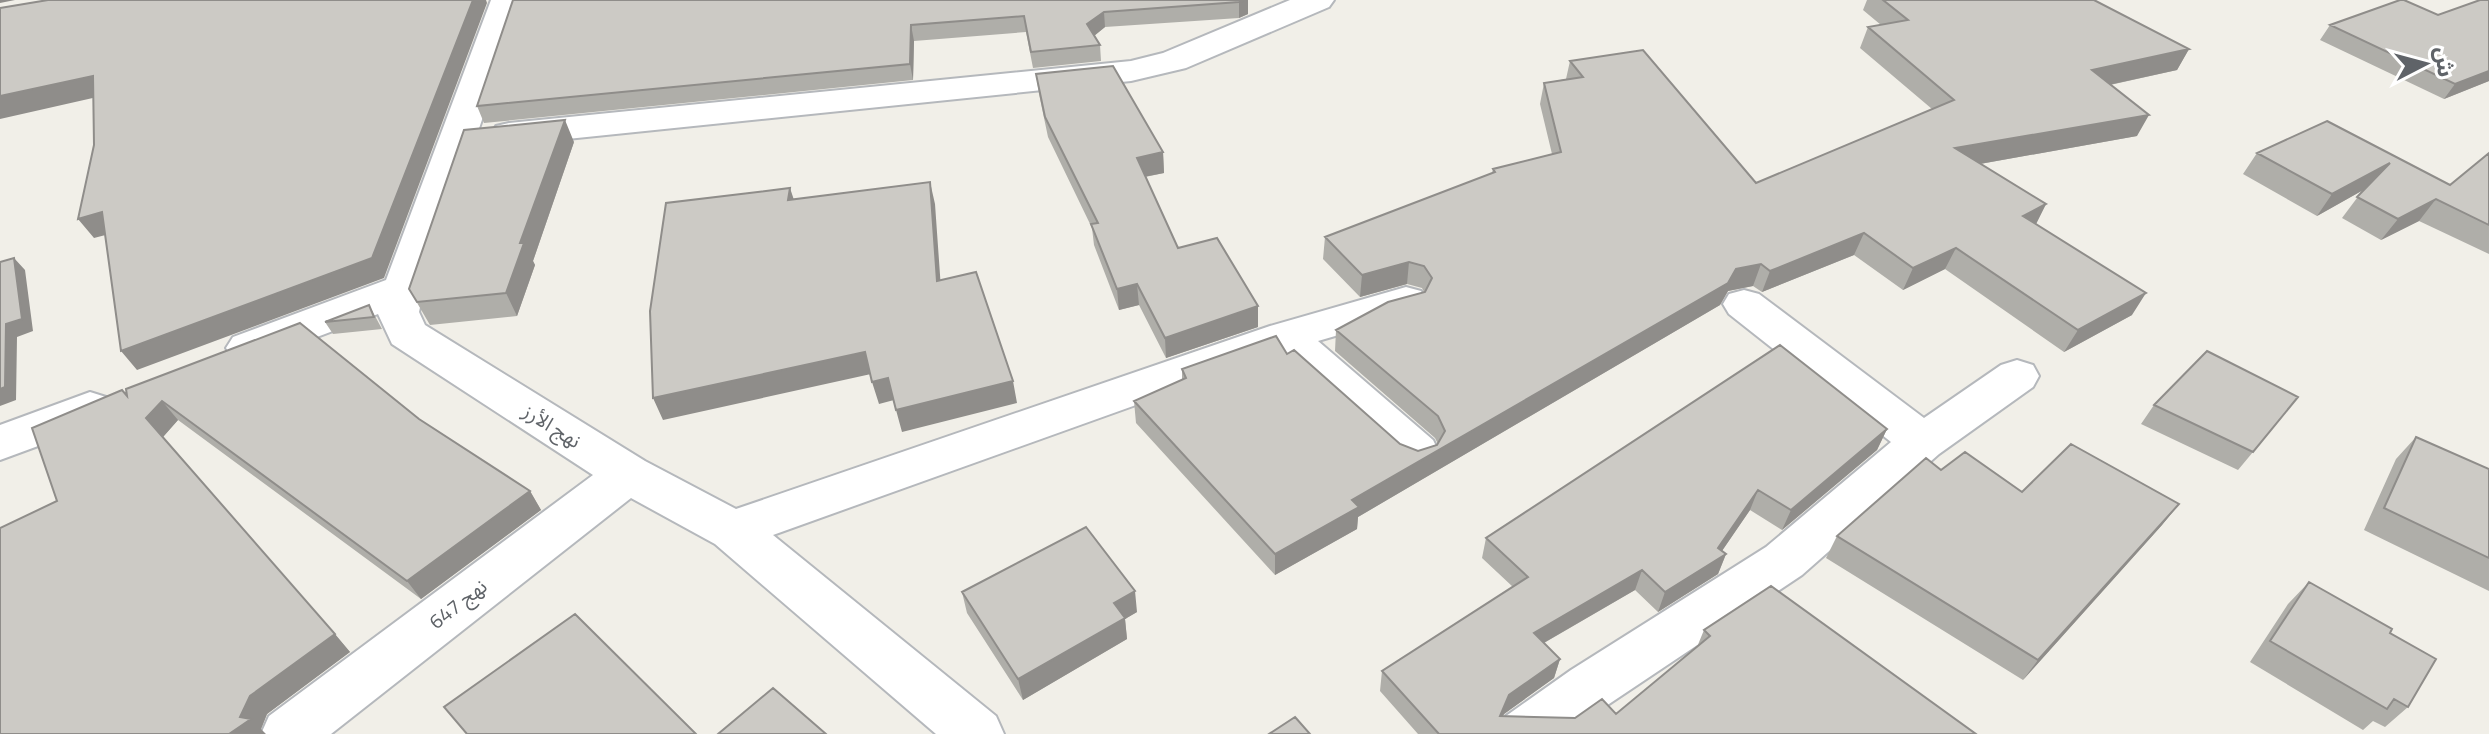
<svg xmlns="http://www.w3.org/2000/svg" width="2489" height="734" viewBox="0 0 2489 734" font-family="'Titillium Web','Noto Sans Arabic',sans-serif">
<rect width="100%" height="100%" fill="#f1efe8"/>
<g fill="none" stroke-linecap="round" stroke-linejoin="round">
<g stroke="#b5b8bc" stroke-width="4">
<path id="minor" d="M491,0h32l-99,289 -5,23 6,13 220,136 91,48 534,-183 136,-39 15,4 6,10 -6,10 -103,30 115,99 6,12 -6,12 -17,6 -17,-6 -121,-110 -505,181 223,181 8,18h-68l-221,-190 -84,-46 -300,236h-70l8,-18 324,-241 -201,-131 -14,-30 -130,49 -15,-4 -7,-11 7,-11 153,-57z
M1290,0h44l-5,7 -143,61 -55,13 -622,64 -13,-3 -5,-8 5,-8 13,-3 622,-62 32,-8z
M1744,290l15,4 165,124 77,-53 16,-5 16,5 6,11 -6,11 -94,67 -137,121 -193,129 -40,30h-71l8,-18 65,-46 195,-123 125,-105 -162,-128 -6,-10 6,-10z
M90,392l16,5 7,12 -7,12 -106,39v-35z"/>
</g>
<use href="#minor" fill="#fff" fill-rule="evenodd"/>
</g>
<path fill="#afaea9" d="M513,0h735v14l-9,4 -134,9 -11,9 6,9 1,16 -68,7 -7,-36 -112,9 -1,39 -429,43 -7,-17z
M1867,0h227l95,49 -12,21 -67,15 27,51 -157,28 66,40 -10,20 96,91 -68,37 -119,-83 -42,21 -49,-35 -92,37 -9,-6 -25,5 -8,14 -362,212 -1,12 -82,46 -139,-152 -2,-22 48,-21v-11l105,-15 113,90 18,7 20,-7 -3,-6 -100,-87 1,-21 88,-38 -2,-4 -15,-4 -47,13 -37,-38 2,-22 167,-64 1,-4 59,-15 -12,-50 4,-21 22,-4 4,-18 186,122 176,-74 -72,-61 8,-21 13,-2 -18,-15z
M2330,25l159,56 -45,18 -124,-59z
M1036,74l127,78 1,21 -19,4 33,71 80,58v21l-92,31 -27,-53 -20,5 -25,-65 -2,-17 -44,-91 -9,-43z
M574,142l-41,119 2,4 -18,51 -87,9 -21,-36z
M2257,153l193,32 39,-32v101l-70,-33 -38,19 -39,-22 21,-28 -46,26 -74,-42z
M369,305l13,24 -49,5 -8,-12z
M127,396l292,23 111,72 11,19 -120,89 -243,-179 -15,17 187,215 -83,62 -6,15 -261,5 57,-233z
M2154,405l129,11 -45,54 -97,-46z
M1887,429l-10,21 -95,80 -32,-20 -28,41 4,3 -8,20 -60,38 -23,-22 -91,53 16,16 -6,19 -50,36 -1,2 72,2 41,-4 81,-67 7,-17 272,104h-558l-38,-43 2,-20 131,-84 -31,-29 4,-20z
M2416,437l73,32v122l-125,-61 32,-71z
M1941,470l81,22 157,12 -17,21 -139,155 -197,-122 11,-22z
M2309,582l81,51 18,74 -23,20 -12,-6 -10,9 -113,-68 38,-58z
M962,592l175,20 -12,7 2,20 -104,61 -56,-87z"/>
<path fill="#8f8d8a" d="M0,0h15l-15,3z
M473,0h13l1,3 -103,275 -247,92 -16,-19z
M1245,0h3v14l-9,4v-16z
M1104,12l1,15 -16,13 -2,-16z
M911,25l3,16 -1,39 -3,-16z
M2189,49l-12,21 -96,21 11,-21z
M2489,71v10l-45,18 11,-15z
M93,76l13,19 -106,24v-23z
M2149,115l-12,21 -191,34 9,-22z
M565,120l9,22 -41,119 2,4 -18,51 -11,-23 14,-50z
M1163,152l1,21 -26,5 -1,-20z
M2390,163l-16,21 -57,32 15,-22z
M930,182l5,22 7,99 -5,-22z
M790,188l7,21 -9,-9z
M2436,199l-17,22 -38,19 17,-21z
M2046,204l-11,22 -12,-10z
M102,212l15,20 -23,6 -16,-19z
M1864,233l-10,22 -92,37 8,-21z
M1956,248l-11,21 -42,21 10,-22z
M14,258l11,12 8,61 -16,6 -1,63 -16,6v-17l6,-65z
M1409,262l-2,22 -47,13 2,-22z
M1761,264l-8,22 -25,5 -8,14 -362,212 -1,12 -82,46v-21l77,-54 384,-231z
M1137,284l2,21 -20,5 -2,-21z
M2146,293l-14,22 -68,37 14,-22z
M1258,306v21l-92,31 -1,-20z
M865,352l6,22 -208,46 -10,-22z
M888,378l6,22 -15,4 -7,-22z
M1013,381l4,22 -115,29 -6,-22z
M162,401l16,19 -15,17 -17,-19z
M1887,429l-10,21 -95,80 9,-20z
M1758,490l-8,20 -35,51 11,-7 -8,20 -60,38 7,-20 53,-44z
M530,491l11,19 -120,89 -14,-18z
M2179,504l-17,21 -139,155 15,-20z
M1642,570l-7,20 -107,62 6,-19z
M1135,591l2,21 -12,7 2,20 -104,61 -5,-21 96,-76z
M335,634l15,18 -83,62 -6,15 5,5h-37l11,-17 10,-21z
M1560,659l-6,19 -50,36 -9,20 5,-18 9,-21z"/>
<path fill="#cccac5" stroke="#8f8d8a" stroke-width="2" d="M48,0h425l-101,258 -251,93 -19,-139 -24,7 16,-74 -1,-69 -93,20v-88z
M513,0h732l-6,2 -135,10 -17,12 13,21 -69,7 -7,-36 -113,9 -1,39 -433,42z
M1883,0h211l95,49 -97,21 57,45 -194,33 91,56 -23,12 123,77 -68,37 -122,-82 -43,20 -49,-35 -94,38 -9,-7 -25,5 -8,14 -376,217 7,7 -84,47 -141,-153 52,-23 -4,-9 94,-33 11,18 7,-4 106,94 18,7 19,-6 8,-14 -7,-15 -102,-86 52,-28 37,-10 7,-14 -8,-12 -15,-4 -47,13 -37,-38 170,-65 -2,-3 68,-17 -17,-69 39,-6 -13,-16 73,-11 113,133 198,-83 -86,-73 40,-7z
M2400,0h4l34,15 42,-15h9v71l-34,13 -125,-59z
M1113,66l50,86 -26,6 41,90 39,-10 41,68 -93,32 -28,-54 -20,5 -26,-65 7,-1 -53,-106 -9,-43z
M565,120l-45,123h4l-18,50 -89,9 -8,-13 55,-159z
M2327,121l123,64 39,-32v72l-53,-26 -38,20 -41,-22 33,-34 -58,31 -75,-41z
M930,182l7,99 39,-9 37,109 -117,29 -8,-32 -16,4 -7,-30 -212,46 -3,-87 16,-108 124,-15 -2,12z
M14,258l8,61 -16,5 -1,63 -5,2v-127z
M369,305l5,12 -49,5z
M300,323l119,96 111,72 -123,90 -245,-180 -16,17 189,216 -85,62 -10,21 11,2 -22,15h-229v-206l57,-27 -25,-73 90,-38 5,6 -1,-7z
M1780,345l107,84 -96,81 -33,-20 -40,58 8,6 -61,38 -23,-22 -108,63 26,26 -51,36 -9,21 75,2 27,-19 14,15 94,-78 -6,-6 67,-44 205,148h-537l-57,-63 146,-94 -42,-39z
M2207,351l91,46 -45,55 -99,-47z
M2416,437l73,32v89l-105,-50z
M2071,444l108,60 -141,156 -201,-124 89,-78 15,12 24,-18 57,40z
M1086,527l49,64 -21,12 11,15 -107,61 -56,-87z
M2309,582l83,47 -2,4 46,26 -28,48 -14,-8 -7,10 -117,-68z
M575,614l121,120h-229l-23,-27z
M773,688l53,46h-108z
M1295,717l15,17h-41z"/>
<g text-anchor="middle" stroke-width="7" stroke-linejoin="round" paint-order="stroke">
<g font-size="20" fill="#5f6368" stroke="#fff">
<text transform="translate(552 426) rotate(32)" y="7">نهج الأرز</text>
<text transform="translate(458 604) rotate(-38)" y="7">نهج 647</text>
</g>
</g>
<g transform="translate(2425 64) rotate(84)" stroke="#ffffff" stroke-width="6" paint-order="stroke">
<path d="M0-6L14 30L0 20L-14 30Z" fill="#5f6368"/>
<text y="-12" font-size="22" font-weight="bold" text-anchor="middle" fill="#5f6368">ش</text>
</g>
</svg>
